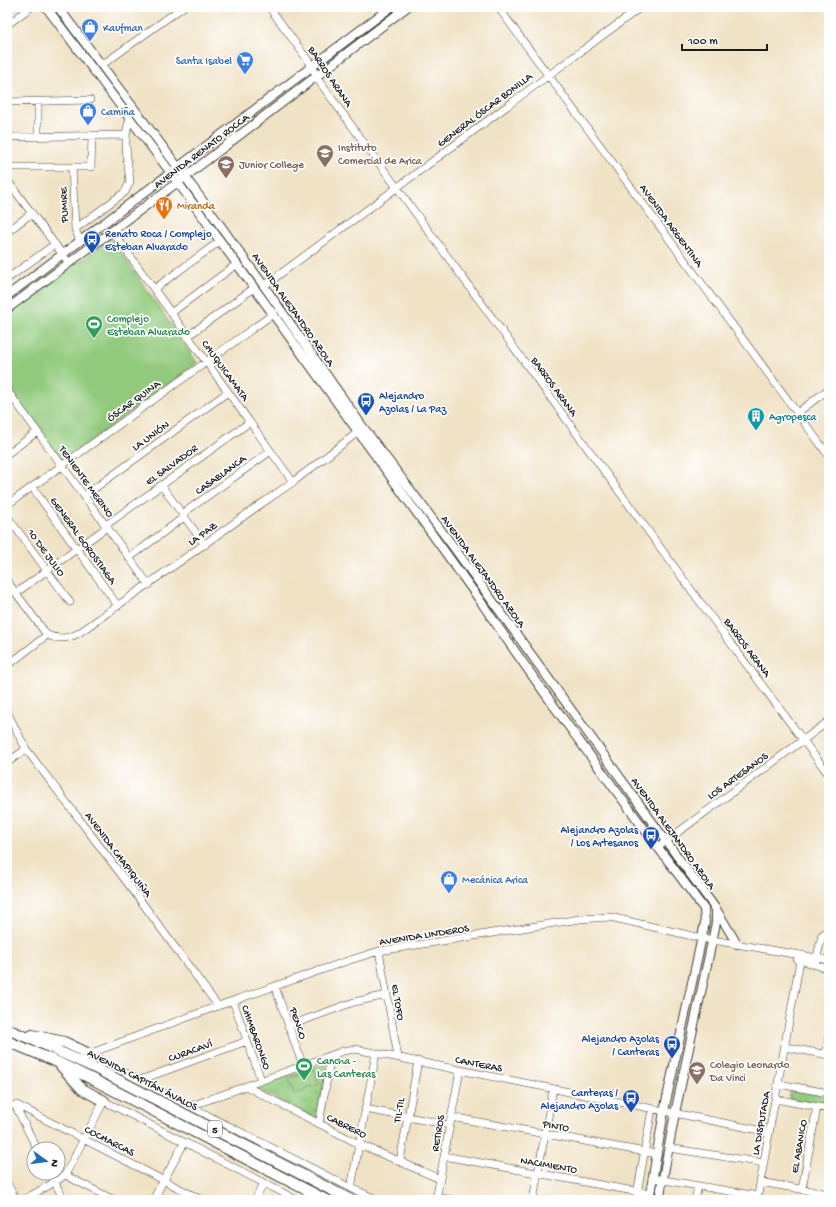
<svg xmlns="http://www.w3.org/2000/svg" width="836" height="1207" viewBox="0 0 836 1207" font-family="'Gochi Hand',sans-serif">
<defs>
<pattern id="park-crowns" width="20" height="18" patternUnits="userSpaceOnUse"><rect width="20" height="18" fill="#92ca7d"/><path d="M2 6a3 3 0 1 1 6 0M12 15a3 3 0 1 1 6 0" fill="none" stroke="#7dad6b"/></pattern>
</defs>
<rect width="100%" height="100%" fill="#fff"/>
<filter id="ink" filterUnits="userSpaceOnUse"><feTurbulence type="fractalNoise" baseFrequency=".025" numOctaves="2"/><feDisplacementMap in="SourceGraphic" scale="8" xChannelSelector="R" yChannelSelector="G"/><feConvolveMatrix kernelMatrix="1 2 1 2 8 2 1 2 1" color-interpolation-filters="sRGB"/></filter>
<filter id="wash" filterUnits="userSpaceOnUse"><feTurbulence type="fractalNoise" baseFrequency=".012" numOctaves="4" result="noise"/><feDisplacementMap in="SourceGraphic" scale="16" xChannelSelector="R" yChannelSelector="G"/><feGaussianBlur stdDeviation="0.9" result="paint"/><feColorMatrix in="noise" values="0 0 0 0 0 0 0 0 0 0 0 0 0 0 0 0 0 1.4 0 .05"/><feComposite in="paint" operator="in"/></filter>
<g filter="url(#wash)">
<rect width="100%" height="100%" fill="#f0e2c5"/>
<path fill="url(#park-crowns)" stroke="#57734c" d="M327,1062l-9,58 -63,-32z
M793,1090l36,6v11l-39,-7v-8z"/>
<path fill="#92ca7d" stroke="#57734c" d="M111,238l86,125 -136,99 -54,-76v-71z
M314,1069l5,15 -25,10 -5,-15z"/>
</g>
<g filter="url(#ink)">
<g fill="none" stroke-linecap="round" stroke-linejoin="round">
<g stroke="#3c3a35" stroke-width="8">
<path id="minor" d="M269,7l44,60 3,10 384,525 129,173
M498,7l331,449
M7,25l24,-18
M102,65l81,-58
M7,102l83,-2
M38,136v-34
M7,137l119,-2
M7,167h84l1,-31
M72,167l3,62 5,12
M7,180l62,83
M75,229l50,-37 5,-10c-2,-20 -8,-44 0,-63
M112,231l181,251
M7,232l25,-19
M7,279l48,-35
M264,286l377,-279
M154,289l66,-48
M171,313l66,-49
M188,336l66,-48
M7,390l142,195
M797,413l32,-24
M7,454l30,-22
M161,485l44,60
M32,487l86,119
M84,496l144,-104
M7,505l266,-191
M182,514l89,-63
M7,516l63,86
M106,525l144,-103
M129,558l55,-41
M7,581l40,54
M16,593l91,-66
M47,635c11,5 21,4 32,-2l182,-129 32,-22 60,-46 8,-7
M7,666l40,-31
M7,712l19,37 106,140 86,117
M7,763l19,-14
M658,847l171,-126
M379,951l19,106
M797,959l32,10
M816,961l6,-26 7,-5
M275,987l28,79
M233,1001l28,79
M288,1026l66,-24 33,-7
M785,1047l44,8
M89,1054l120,62 142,72 27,12
M826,1054l3,-18
M86,1055l132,-49 129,-45 32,-10 201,-32 30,-2 91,21 128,22
M140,1080l107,-39
M778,1084l51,9
M247,1087l112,57 81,35
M775,1099l54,10
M7,1105h10l185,95
M15,1105l22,44
M191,1106l152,-55 12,-2 414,83
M365,1109l85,16
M451,1117l206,37
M319,1124l12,-68
M669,1148l95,15
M444,1156l206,38
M400,1161l18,-100
M50,1173l14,27
M65,1175l49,25
M652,1178l106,18
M760,1182l69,12
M7,1183l9,17
M351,1188l25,-135
M802,1189l15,-82
M437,1197l15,3
M23,1200l32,-18 10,-7 39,-74 193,99
M153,1200l31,-57
M255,1200l9,-17
M436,1200l24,-130
M533,1200l20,-111
M636,1200l16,-91
M695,1200l3,-14
M757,1200l44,-245"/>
</g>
<g stroke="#3c3a35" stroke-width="10">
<path id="major" d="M46,7l125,166 308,426c72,106 149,208 225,310l1,14 -41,188 -15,89
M58,7l131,175 75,104 99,141 89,118 214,296 50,68 21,35
M7,296l384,-289
M7,309l183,-136 217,-166
M659,1200l16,-87 41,-190v-14"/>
</g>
<g stroke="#3c3a35" stroke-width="12">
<path id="highway" d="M7,1029l38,16 52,24 254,131
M32,1035l32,7 25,12
M7,1041l48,20 37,18 234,121
M61,1066l21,23 22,12"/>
</g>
<use href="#minor" stroke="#fff" stroke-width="7"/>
<use href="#major" stroke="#fff" stroke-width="8"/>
<use href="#highway" stroke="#fff" stroke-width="10"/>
</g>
</g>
<defs>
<g id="shop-pin" transform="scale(0.9)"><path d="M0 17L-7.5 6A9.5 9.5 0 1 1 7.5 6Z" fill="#3f7fe0" stroke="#fff"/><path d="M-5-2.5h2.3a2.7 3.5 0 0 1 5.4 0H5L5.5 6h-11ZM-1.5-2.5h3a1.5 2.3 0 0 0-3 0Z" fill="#fff"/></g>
<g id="supermarket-pin" transform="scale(0.9)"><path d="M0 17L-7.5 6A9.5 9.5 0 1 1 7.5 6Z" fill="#3f7fe0" stroke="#fff"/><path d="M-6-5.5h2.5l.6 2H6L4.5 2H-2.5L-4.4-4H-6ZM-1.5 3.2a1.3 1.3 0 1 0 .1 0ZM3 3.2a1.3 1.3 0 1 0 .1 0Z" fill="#fff"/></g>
<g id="school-pin" transform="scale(0.9)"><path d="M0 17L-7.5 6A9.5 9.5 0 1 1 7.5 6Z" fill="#8d6e63" stroke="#fff"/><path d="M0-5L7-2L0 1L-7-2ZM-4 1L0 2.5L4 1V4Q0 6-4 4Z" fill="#fff"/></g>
<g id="restaurant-pin" transform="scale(0.9)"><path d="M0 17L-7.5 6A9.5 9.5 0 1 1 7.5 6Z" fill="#e8710a" stroke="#fff"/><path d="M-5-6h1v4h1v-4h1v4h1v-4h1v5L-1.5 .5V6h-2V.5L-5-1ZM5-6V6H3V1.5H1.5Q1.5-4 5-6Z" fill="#fff"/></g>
<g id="bus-pin" transform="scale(0.9)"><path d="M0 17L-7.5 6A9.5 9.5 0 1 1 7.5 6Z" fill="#1a4fb4" stroke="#fff"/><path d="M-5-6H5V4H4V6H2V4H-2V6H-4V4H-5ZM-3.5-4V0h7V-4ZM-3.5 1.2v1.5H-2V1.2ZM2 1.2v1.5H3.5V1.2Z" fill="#fff"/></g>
<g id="stadium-pin" transform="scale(0.9)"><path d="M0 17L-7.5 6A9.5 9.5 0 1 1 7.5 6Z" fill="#2e9e5b" stroke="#fff"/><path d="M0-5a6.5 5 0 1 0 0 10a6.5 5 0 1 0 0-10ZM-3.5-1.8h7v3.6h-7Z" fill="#fff"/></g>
<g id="building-pin" transform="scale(0.9)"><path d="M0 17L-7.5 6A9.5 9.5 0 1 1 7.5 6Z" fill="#0f9aa8" stroke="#fff"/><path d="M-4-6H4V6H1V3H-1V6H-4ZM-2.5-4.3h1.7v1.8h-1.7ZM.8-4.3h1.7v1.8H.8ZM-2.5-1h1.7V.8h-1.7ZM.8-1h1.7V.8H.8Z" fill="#fff"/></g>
</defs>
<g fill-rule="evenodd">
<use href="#shop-pin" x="90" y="27"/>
<use href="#supermarket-pin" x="245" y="60"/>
<use href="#shop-pin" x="88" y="111"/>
<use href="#school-pin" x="325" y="153"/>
<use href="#school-pin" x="226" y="164"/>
<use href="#restaurant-pin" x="164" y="205"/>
<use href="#bus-pin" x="92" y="239"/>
<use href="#stadium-pin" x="94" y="324"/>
<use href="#bus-pin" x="366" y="401"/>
<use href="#building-pin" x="756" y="416"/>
<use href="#bus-pin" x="651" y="835"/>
<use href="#shop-pin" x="449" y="879"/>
<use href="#bus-pin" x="672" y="1044"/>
<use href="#stadium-pin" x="304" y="1066"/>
<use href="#school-pin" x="697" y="1070"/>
<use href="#bus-pin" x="631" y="1098"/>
</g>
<g text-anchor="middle" stroke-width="3.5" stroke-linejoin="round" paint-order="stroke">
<rect fill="#fff" stroke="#606060" stroke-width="1" x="208" y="1121" width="14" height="16" rx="3"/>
<g font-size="10" font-weight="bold" fill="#1c1c1c">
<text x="215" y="1133">5</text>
</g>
<g font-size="11" fill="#366cbe" stroke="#fff" text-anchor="start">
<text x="103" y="31">Kaufman</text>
<text x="232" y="64" text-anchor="end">Santa Isabel</text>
<text x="101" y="115">Camiña</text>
<text x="462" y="883">Mecánica Arica</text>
</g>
<g font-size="11" fill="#1c1c1c" stroke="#fff">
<text transform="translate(331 76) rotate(56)" y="4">BARROS ARANA</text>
<text transform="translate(484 109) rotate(-37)" y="4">GENERAL ÓSCAR BONILLA</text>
<text transform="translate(201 150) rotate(-37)" y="4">AVENIDA RENATO ROCCA</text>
<text transform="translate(63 205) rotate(-92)" y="4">PUMIRE</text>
<text transform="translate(672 225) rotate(54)" y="4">AVENIDA ARGENTINA</text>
<text transform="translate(294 309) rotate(55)" y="4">AVENIDA ALEJANDRO AZOLA</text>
<text transform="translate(226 370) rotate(54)" y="4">CHUQUICAMATA</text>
<text transform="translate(555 386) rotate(54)" y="4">BARROS ARANA</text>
<text transform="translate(133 400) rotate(-36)" y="4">ÓSCAR QUINA</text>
<text transform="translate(150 435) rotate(-36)" y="4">LA UNIÓN</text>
<text transform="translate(171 464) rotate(-36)" y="4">EL SALVADOR</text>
<text transform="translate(220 474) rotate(-36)" y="4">CASABLANCA</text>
<text transform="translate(87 481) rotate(54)" y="4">TENIENTE MERINO</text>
<text transform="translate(202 533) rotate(-36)" y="4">LA PAZ</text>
<text transform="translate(84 540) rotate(54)" y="4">GENERAL GOROSTIAGA</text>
<text transform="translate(47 552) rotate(54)" y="4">10 DE JULIO</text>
<text transform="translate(484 571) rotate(54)" y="4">AVENIDA ALEJANDRO AZOLA</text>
<text transform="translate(748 647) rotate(53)" y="4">BARROS ARANA</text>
<text transform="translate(737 775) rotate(-36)" y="4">LOS ARTESANOS</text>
<text transform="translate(674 833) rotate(54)" y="4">AVENIDA ALEJANDRO AZOLA</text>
<text transform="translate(119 854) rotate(53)" y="4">AVENIDA CHAPIQUIÑA</text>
<text transform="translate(424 934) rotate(-9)" y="4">AVENIDA LINDEROS</text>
<text transform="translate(399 1002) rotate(80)" y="4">EL TOFO</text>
<text transform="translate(299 1023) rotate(71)" y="4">PENCO</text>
<text transform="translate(257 1037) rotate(70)" y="4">CHIMBARONGO</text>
<text transform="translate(190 1050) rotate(-20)" y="4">CURACAVÍ</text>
<text transform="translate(479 1063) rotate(11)" y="4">CANTERAS</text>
<text transform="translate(143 1079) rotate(27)" y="4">AVENIDA CAPITÁN ÁVALOS</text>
<text transform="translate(398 1110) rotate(-80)" y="4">TIL-TIL</text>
<text transform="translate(760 1123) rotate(-80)" y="4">LA DISPUTADA</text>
<text transform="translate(347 1125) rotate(26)" y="4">CABRERO</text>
<text transform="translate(556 1125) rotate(10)" y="4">PINTO</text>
<text transform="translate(437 1133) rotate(-80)" y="4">RETIROS</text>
<text transform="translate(110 1140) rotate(27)" y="4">COCHARCAS</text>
<text transform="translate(798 1146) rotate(-80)" y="4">EL ABANICO</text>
<text transform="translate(549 1164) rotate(10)" y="4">NACIMIENTO</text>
</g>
<g font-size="11" fill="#785e54" stroke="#fff" text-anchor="start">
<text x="338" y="151">Instituto<tspan x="338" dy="13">Comercial de Arica</tspan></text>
<text x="239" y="168">Junior College</text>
<text x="710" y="1068">Colegio Leonardo<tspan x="710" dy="13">Da Vinci</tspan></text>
</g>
<g font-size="11" fill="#c56008" stroke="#fff" text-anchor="start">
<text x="177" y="209">Miranda</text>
</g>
<g font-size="11" fill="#164399" stroke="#fff" text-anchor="end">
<text x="105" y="237" text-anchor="start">Renato Roca / Complejo<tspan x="105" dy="13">Esteban Alvarado</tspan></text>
<text x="379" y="399" text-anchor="start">Alejandro<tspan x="379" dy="13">Azolas / La Paz</tspan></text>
<text x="638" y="833">Alejandro Azolas<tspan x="638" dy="13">/ Los Artesanos</tspan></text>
<text x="659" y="1042">Alejandro Azolas<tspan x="659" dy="13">/ Canteras</tspan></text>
<text x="618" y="1096">Canteras /<tspan x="618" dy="13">Alejandro Azolas</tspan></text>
</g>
<g font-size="11" fill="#27864d" stroke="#fff" text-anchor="start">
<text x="107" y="322">Complejo<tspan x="107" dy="13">Esteban Alvarado</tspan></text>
<text x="317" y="1064">Cancha -<tspan x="317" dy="13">Las Canteras</tspan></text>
</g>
<g font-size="11" fill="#0d838f" stroke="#fff" text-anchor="start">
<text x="769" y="420">Agropesca</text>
</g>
</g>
<rect width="836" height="1207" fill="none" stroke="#fff" stroke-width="24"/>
<g transform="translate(46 1161) rotate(104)"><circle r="19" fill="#ffffff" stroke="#a4a4a4"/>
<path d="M0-3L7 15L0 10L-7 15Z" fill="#1f6fb2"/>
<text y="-6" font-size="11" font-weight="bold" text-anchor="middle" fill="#1c1c1c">N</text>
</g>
<path d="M682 44v6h85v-6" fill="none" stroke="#1c1c1c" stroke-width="2"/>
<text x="688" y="44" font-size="12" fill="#1c1c1c" stroke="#ffffff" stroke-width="3" paint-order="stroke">100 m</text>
</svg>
